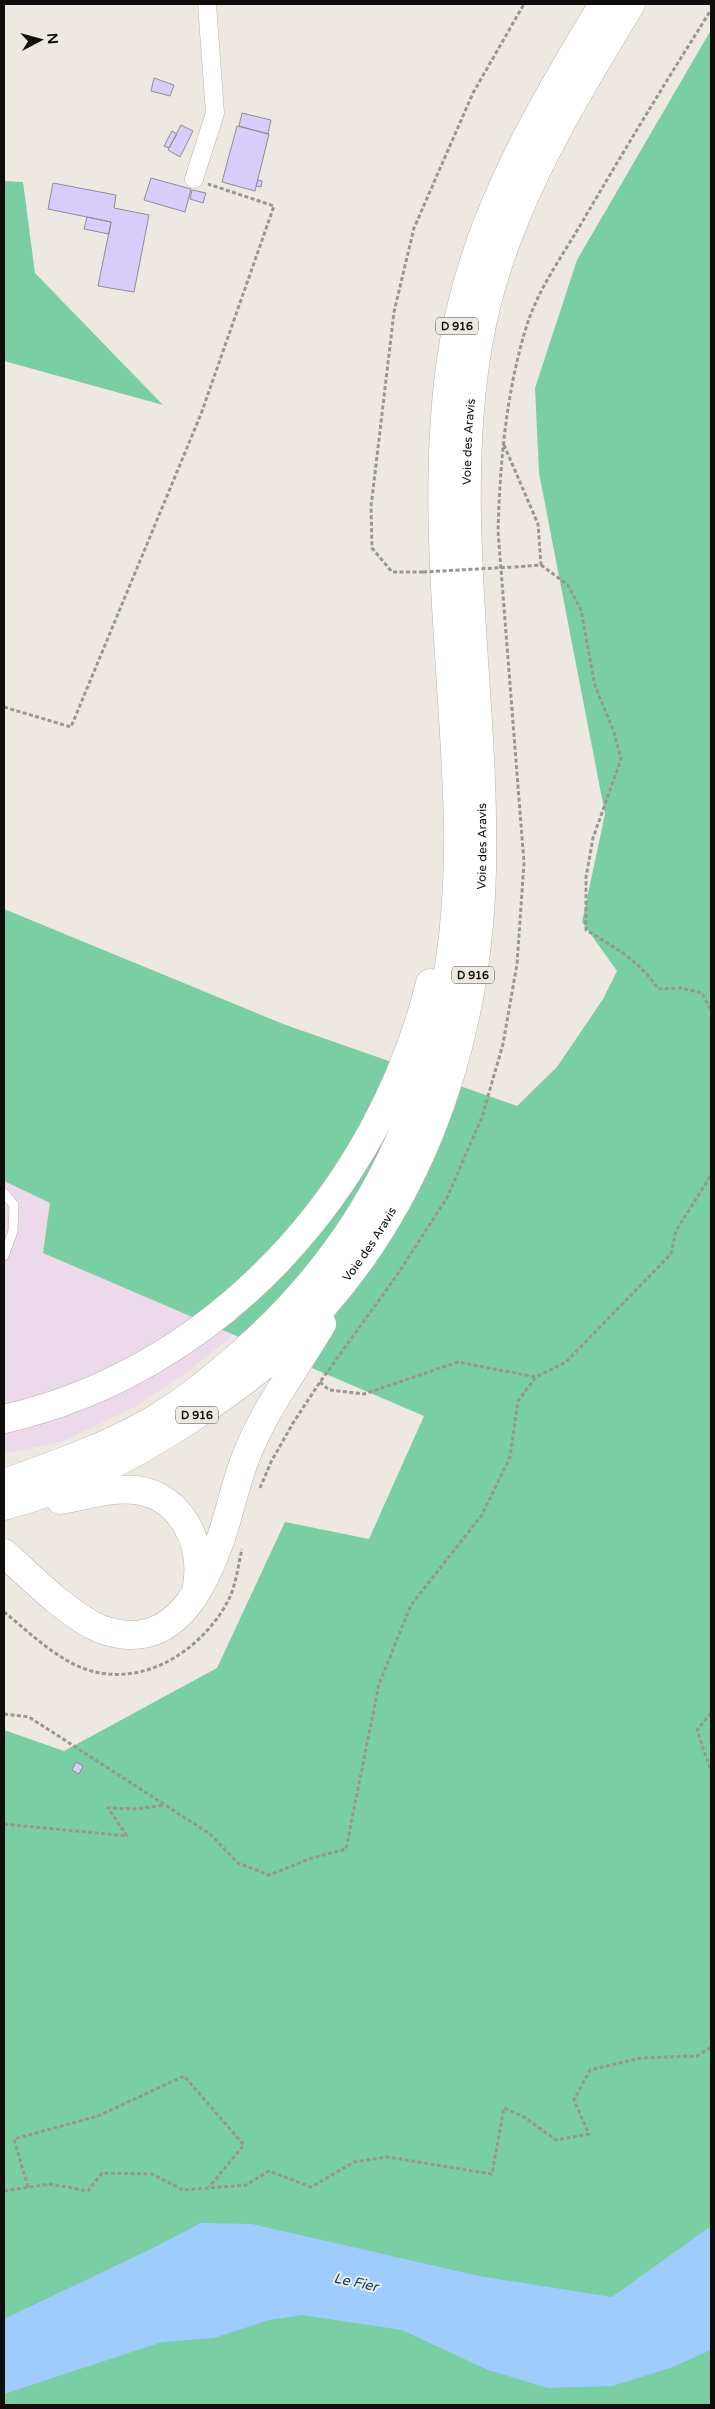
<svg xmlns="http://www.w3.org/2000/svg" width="715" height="2409" viewBox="0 0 715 2409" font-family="'Varela Round',sans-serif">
<rect width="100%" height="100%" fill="#ede9e2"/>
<path fill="#ecd9e9" d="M4,1181l46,22 -6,50 190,81 -44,36 -57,38 -70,33 -59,13z"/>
<path fill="#7acea3" d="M711,30v2375h-707v-675l60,21 153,-83 68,-146 84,17 55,-123 -381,-163 7,-50 -46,-22v-272l279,115 234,82 40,-39 46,-68 14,-28 -35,-49 23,-108 -66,-341 -4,-85 42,-128z
M4,181l19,1 12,91 128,132 -159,-44z"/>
<path fill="#9dccfd" d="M201,2223l51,1 227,52 133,21 99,-71v124l-41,18 -58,18 -64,2 -60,-18 -86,-40 -100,-15 -33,5 -55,18 -52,4 -158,52v-75l149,-71z"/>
<path fill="#d8ccfa" stroke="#8f8d94" d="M154,78l20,7 -4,11 -19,-5z
M242,113l29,7 -3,14 -29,-8z
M181,125l12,6 -13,26 -12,-7z
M237,126l32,8 -14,57 -33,-9z
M172,131l5,3 -8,14 -5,-2z
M151,178l40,11 -6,23 -41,-12z
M258,180l4,1 -1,6 -5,-1z
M53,183l63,12 -2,13 35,7 -15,77 -36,-6 13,-64 -63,-13z
M192,190l14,3 -3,10 -13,-4z
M87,217l24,5 -2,12 -25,-5z
M76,1762l7,4 -4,8 -7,-4z"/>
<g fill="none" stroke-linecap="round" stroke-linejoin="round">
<g stroke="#b7b3ad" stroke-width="10">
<path id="service" d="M4,1193l10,12 -1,26 -9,25"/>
</g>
<g stroke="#b7b3ad" stroke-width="19">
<path id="minor" d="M194,179l21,-66 -8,-109"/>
</g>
<g stroke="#b7b3ad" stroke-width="29">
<g id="trunk">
<path d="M4,1419c212,-48 375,-228 426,-436"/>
<path d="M4,1483c51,-18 103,-36 151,-64 32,-19 61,-43 89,-68 157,-138 217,-321 214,-526 -3,-151 -28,-308 -8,-458 18,-138 83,-246 153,-363"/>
<path d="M60,1500c24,-4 52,-13 76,-10 46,6 68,54 61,96"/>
<path id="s1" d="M4,1506c65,-17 127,-48 183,-85 32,-21 64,-43 92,-69 136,-126 199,-300 203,-483 4,-174 -34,-358 -3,-529 22,-124 88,-230 152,-336"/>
<path d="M4,1553c28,25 55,53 88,72 11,6 23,9 36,10 54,2 77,-54 93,-97 9,-26 14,-53 24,-79 18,-48 51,-91 77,-135"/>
</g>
</g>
<path stroke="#999691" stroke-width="3" stroke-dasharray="4 2.5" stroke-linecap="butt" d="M504,445l34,79 3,41 -27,2
M541,565l27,20 13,25 14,76 19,46 7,27 -28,79 -7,39v53c27,16 55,32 72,59l23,-1 21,5 9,17
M423,572h-31l-20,-24 -1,-41 23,-195 20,-84 59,-135 51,-89
M4,707l67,20 130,-313 73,-208 -66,-22
M320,1382l9,8 35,4 94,-32 78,15
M260,1488l11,-26 22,-39 27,-41 75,-104 52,-80 35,-81 21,-73 14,-80 7,-101 -26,-332c2,-68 8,-138 28,-203 11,-37 35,-70 55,-104 42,-72 85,-143 130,-214
M4,1612c25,20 51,46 81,57 58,20 116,-18 143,-68 8,-16 10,-35 14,-52
M711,1713l-14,17 14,41
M4,1714l25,3 181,117 28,29 31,12 43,-17 34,-9 33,-165 32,-79 71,-90 28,-58 8,-56 18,-24 30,-15 105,-108 5,-23 35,-56
M4,1824l123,12 -19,-28 29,1 27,-4
M28,2187l-14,-48 84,-23 86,-40 60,69 -35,42
M4,2191l46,-7 38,7 14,-18 50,1 31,16 63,-5 23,-14 42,16 43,-25 33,-5 105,17 12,-66 20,9 32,23 33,-6 -15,-34 16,-30 51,-12 56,-2 14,-9"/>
<use href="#service" stroke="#fff" stroke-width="9"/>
<use href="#minor" stroke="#fff" stroke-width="18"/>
<use href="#trunk" stroke="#fff" stroke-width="28"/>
<path stroke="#999691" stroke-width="3" stroke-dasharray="4 2.5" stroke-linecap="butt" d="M423,572l91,-5"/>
</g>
<g text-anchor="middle" stroke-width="4" stroke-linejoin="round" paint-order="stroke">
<g fill="#ede9e2" stroke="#52504c" stroke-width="1">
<rect x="436" y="317.5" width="42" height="17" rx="4"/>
<rect x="452" y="966.5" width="42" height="17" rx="4"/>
<rect x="176" y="1406.5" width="42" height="17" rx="4"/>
</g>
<g font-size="11" font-weight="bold" fill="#0f0e0c">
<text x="457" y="330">D 916</text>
<text x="473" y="979">D 916</text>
<text x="197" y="1419">D 916</text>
</g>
<g font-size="12" fill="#0f0e0c" stroke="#ede9e2">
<text dy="4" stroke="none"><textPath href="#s1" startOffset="1284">Voie des Aravis</textPath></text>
<text dy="4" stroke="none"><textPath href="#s1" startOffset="879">Voie des Aravis</textPath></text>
<text dy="4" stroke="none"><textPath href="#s1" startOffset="459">Voie des Aravis</textPath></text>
</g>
<g font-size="14" font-style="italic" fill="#004378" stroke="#ede9e2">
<text transform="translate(356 2282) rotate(12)" y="5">Le Fier</text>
</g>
</g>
<rect width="715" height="2409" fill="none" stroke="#0f0e0c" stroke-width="10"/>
<g transform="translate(40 40) rotate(84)" stroke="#ede9e2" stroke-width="4" paint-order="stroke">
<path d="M0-4L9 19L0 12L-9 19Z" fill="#0f0e0c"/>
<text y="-8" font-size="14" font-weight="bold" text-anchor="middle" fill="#0f0e0c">N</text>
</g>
</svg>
